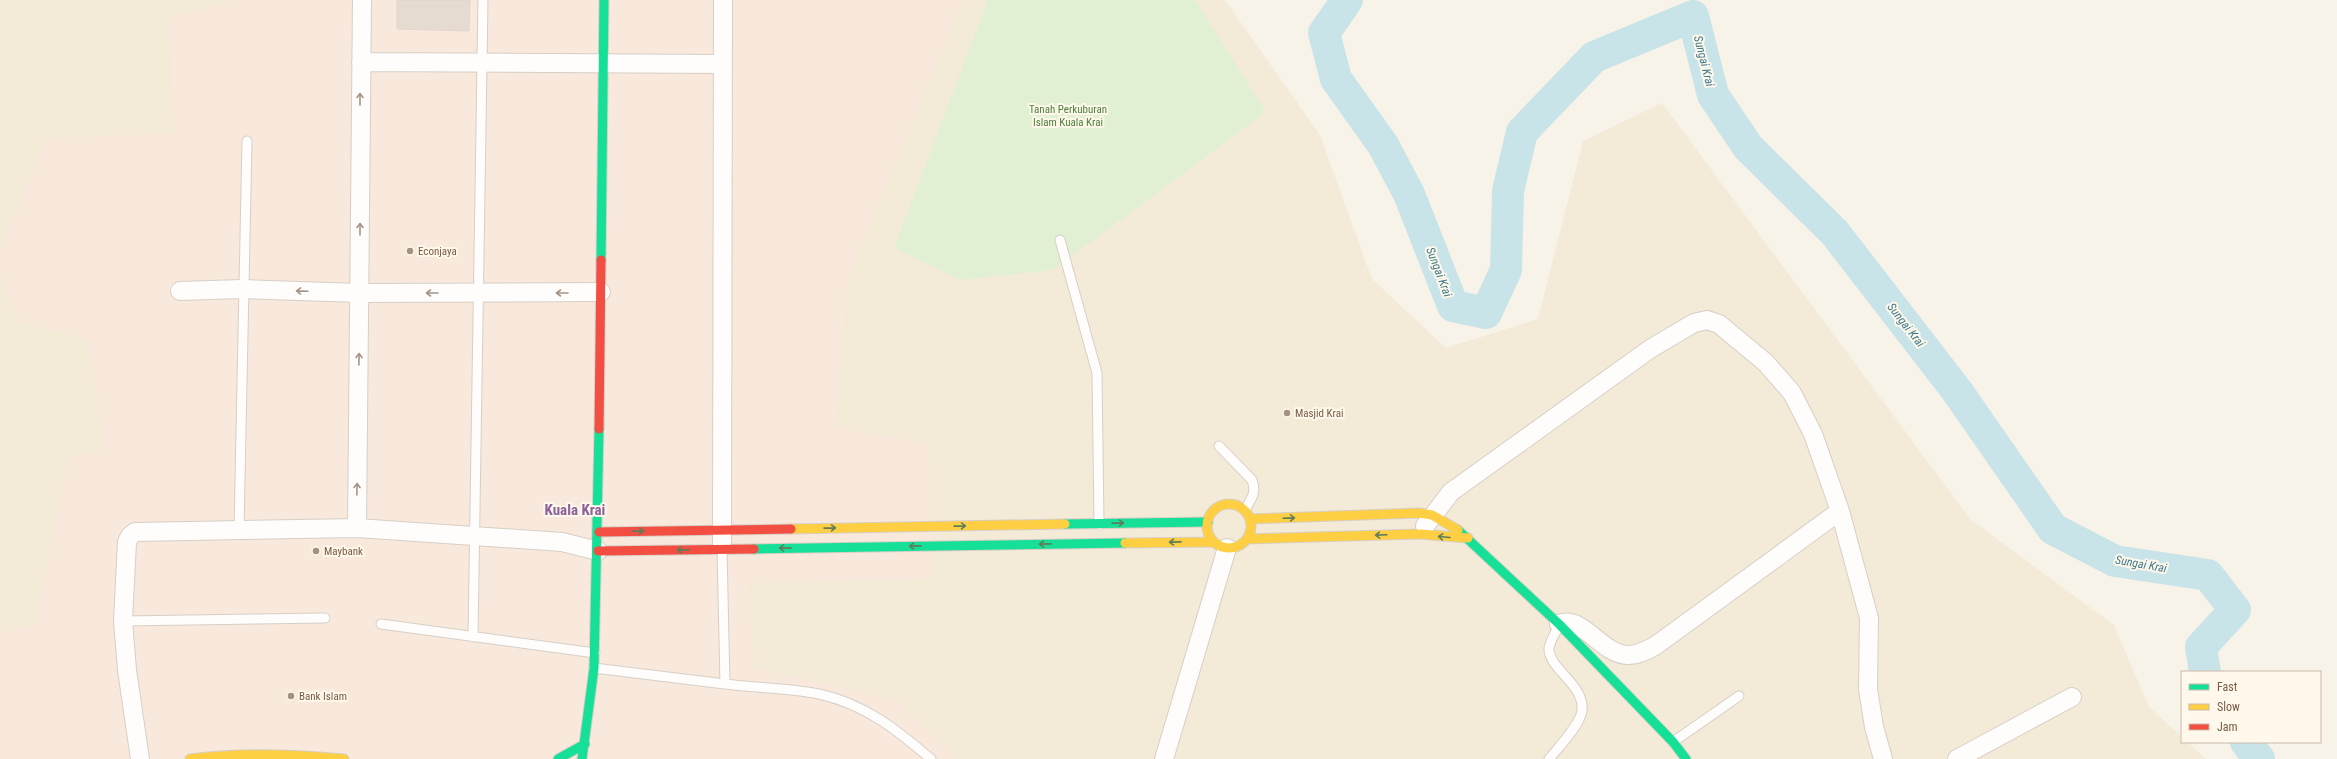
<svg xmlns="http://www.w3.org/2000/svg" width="2337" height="759" viewBox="0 0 2337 759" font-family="'Roboto Condensed',sans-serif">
<rect width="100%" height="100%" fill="#f8f3e9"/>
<path fill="#f4ead8" d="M0,0h1225l95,135 52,144 74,69 92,-29 45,-178 79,-38 309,417 143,105 35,82 33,30v5h5l19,17h-2206z"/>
<path fill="#f9e8dc" d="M225,0h737l-114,279 -13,148 93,17 3,134 -183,5 6,85 142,32 63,59h-959v-126l36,-9 32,-164 36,-12 -15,-108 -68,-19 -21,-46v-23l47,-114 127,-4 -4,-116 55,-14z"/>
<path fill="#e1f0d2" d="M988,0h207l71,112 -213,158 -92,10 -67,-32z"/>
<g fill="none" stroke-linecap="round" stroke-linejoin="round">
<path stroke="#c9e4e9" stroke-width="32" d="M1347,0l-23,33 12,46 47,66 26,49 44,112 33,7 20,-43 2,-79 14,-59 72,-75 99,-41 20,79 35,52 87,86 122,158 96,138 62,32 93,14 27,35 -34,37 4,25
M2246,742l13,17"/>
</g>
<path fill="#e5dbd0" stroke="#e1d6cb" d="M397,0h73l-1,31 -72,-2z"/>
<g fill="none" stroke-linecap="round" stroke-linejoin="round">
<g stroke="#d6cfc6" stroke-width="11">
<path id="lane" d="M1060,240l37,133 2,151
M1219,446l33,34c5,13 -1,19 -7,30
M239,529l8,-388
M722,549l3,135c31,4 64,4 94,10 46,10 78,36 112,65
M123,621l202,-3
M381,624l214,29
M473,637l10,-637
M594,668l131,16
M1673,742l66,-46
M1549,759c9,-11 31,-34 33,-48 3,-27 -34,-42 -33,-63 1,-7 7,-16 10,-23"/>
</g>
<g stroke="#d6cfc6" stroke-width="20">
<path id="street" d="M361,62l361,2
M180,291l62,-2 117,4 242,-1
M1425,526l26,-34 199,-143 44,-26 13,-3 12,4 47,39 26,30 21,41 27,77 29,107 -1,71 6,38 9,32
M357,528l5,-528
M722,543l1,-543
M1559,624c24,-10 43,32 70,31 9,0 18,-5 26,-9l185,-135
M140,759l-13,-89 -4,-49 4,-79 3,-6 5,-4 222,-4 205,14 36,9
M1164,759l63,-211
M1957,759l115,-62"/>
</g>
<g stroke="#d7cfc6" stroke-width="11">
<path id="fast" d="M601,260l3,-260
M1065,524l143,-2
M1458,530l101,94 114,118 13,17
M754,549l371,-6
M558,759l27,-15
M582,759l12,-91 5,-239"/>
</g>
<g stroke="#d7cfc6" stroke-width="11">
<path id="slow" d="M1207 526a22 22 0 1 1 44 0a22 22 0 1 1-44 0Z
M1250,519l169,-6 13,2 26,15
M791,529l274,-5
M1247,539l173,-5 48,4
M1125,543l89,-1
M190,759c52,-7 102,-5 154,0"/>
</g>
<g stroke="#d7cfc6" stroke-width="11">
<path id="jam" d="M599,429l2,-169
M599,532l192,-3
M598,551l156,-2"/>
</g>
<use href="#lane" stroke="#fefdfc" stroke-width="9"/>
<use href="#street" stroke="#fefdfc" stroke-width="18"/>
<use href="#fast" stroke="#16e098" stroke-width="9"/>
<use href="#slow" stroke="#ffcf43" stroke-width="9"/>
<use href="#jam" stroke="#f24e42" stroke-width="9"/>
</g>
<defs><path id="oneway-shaft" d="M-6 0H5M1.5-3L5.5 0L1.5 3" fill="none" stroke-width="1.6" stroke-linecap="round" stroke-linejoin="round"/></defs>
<g stroke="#a79486">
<use href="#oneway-shaft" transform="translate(360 99) rotate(-90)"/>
<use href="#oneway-shaft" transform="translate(360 229) rotate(-90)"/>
<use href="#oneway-shaft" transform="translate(302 291) rotate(-178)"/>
<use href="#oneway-shaft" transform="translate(432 293) rotate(180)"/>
<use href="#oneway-shaft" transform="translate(562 293) rotate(180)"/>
<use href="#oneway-shaft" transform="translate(359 359) rotate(-89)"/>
<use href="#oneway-shaft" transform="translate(357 489) rotate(-89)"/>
</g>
<g stroke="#607d5b">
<use href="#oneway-shaft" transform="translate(1289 518) rotate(-2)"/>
<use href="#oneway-shaft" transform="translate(1118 523) rotate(-1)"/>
<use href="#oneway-shaft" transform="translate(960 526) rotate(-1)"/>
<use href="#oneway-shaft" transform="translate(830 528) rotate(-1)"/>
<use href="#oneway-shaft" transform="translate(638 531) rotate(-1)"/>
<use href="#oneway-shaft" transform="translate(1381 535) rotate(178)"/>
<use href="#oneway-shaft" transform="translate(1444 537) rotate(-175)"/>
<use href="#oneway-shaft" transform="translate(1175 542) rotate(179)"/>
<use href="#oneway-shaft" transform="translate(1045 544) rotate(179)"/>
<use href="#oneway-shaft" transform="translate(915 546) rotate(179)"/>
<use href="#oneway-shaft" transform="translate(785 548) rotate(179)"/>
<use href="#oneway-shaft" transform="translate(683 550) rotate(179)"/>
</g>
<g fill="#a59180" stroke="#fff8eb" stroke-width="1.5">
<circle cx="410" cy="251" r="4"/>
<circle cx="1287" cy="413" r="4"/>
<circle cx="316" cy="551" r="4"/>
<circle cx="291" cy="696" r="4"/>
</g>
<g text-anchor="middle" stroke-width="4" stroke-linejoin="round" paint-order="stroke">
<g font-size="11" fill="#4c7f3d" stroke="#fff8eb">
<text x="1068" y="113">Tanah Perkuburan<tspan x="1068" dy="13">Islam Kuala Krai</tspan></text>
</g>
<g font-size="11" fill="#785c47" stroke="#fff8eb" text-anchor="start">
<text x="418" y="255">Econjaya</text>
<text x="1295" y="417">Masjid Krai</text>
<text x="324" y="555">Maybank</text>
<text x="299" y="700">Bank Islam</text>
</g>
<g font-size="12" font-style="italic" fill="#3e7a8d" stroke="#fff8eb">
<text transform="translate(1704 61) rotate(76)" y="4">Sungai Krai</text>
<text transform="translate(1439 272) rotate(69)" y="4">Sungai Krai</text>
<text transform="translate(1906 325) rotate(52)" y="4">Sungai Krai</text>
<text transform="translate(2141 564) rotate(10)" y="4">Sungai Krai</text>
</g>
<g font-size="15" font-weight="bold" fill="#8d619c" stroke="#fff8eb">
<text x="575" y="515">Kuala Krai</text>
</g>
</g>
<rect x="2181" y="671" width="140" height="72" fill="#fff8eb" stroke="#c9baa9"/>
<rect x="2189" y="684" width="20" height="6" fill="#16e098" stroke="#c9baa9"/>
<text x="2217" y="691" font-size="12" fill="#785c47">Fast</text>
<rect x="2189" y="704" width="20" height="6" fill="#ffcf43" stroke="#c9baa9"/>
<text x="2217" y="711" font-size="12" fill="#785c47">Slow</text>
<rect x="2189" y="724" width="20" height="6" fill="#f24e42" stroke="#c9baa9"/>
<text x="2217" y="731" font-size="12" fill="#785c47">Jam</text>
</svg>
